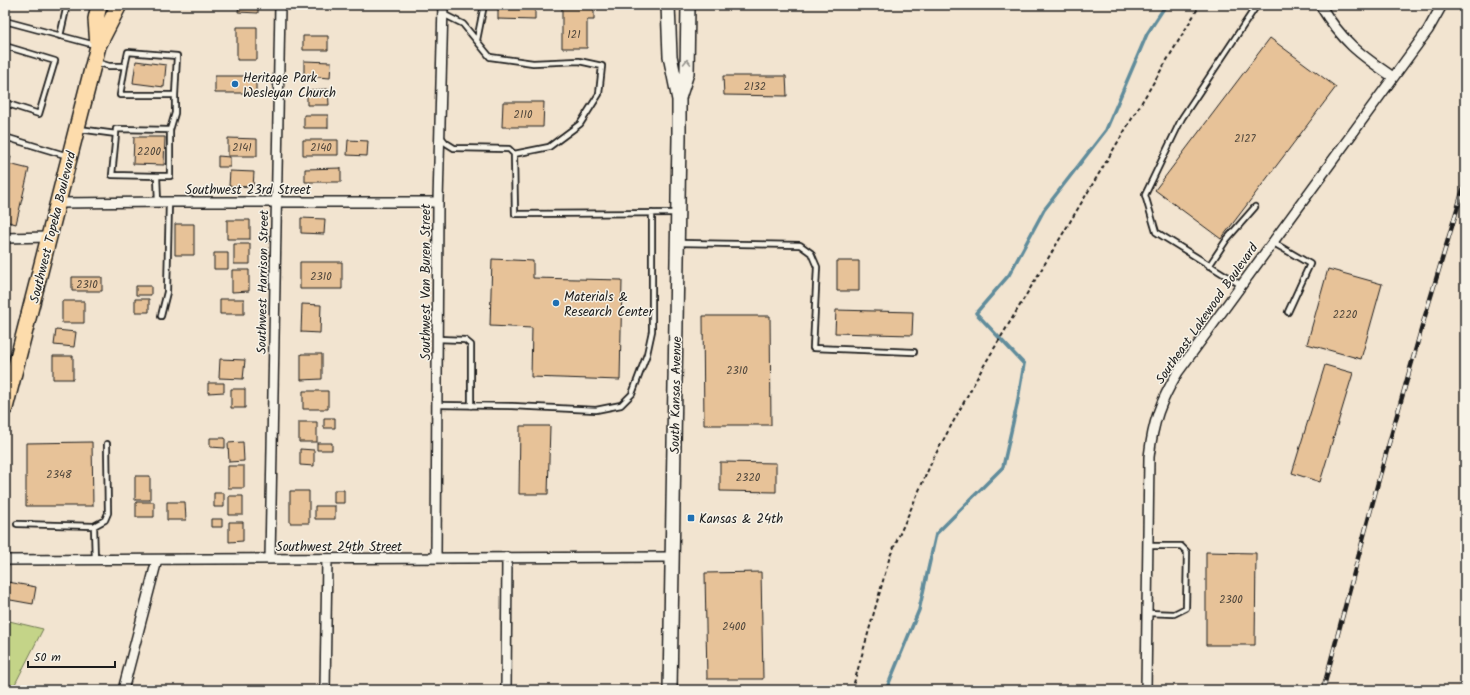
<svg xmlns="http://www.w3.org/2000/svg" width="1470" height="695" viewBox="0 0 1470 695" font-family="Kalam,sans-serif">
<rect width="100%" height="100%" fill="#f2e4d0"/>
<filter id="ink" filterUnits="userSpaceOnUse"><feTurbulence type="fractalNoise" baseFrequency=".025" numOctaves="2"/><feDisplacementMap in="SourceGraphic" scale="8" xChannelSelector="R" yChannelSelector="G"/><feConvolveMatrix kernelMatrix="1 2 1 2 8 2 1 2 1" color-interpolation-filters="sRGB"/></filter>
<g filter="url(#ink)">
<path fill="#c4d488" stroke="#707852" d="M5,620l38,9 -31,61h-7z"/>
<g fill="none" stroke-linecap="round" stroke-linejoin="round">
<path stroke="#618c9b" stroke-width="3.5" d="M886,690l33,-80 17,-76 67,-67 14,-62 7,-41 -48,-51 33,-38 35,-65 62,-80 41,-96 19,-29"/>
</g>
<path fill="#e7c298" stroke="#1c1c1c" d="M239,5h19v8l-20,-1z
M498,5h37v15l-37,-1z
M562,5h32v15h-7v28h-25z
M237,27h20v33h-20z
M303,36h25v14h-25z
M1270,38l66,49 -115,152 -66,-49z
M136,61l30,4 -2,22 -31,-4z
M304,61l27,1 -1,16 -26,-2z
M215,76h41v17h-41z
M723,76h63l1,20 -63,-1z
M328,89l1,16h-22v-15z
M503,102h41l-1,25h-41z
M304,115h24v13h-24z
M134,137h31l-1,28 -31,-1z
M228,138l29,1v17h-29z
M303,140h35v15h-35z
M348,140l20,1 -1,15 -20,-1z
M5,156l6,1 -2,7 20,5 -13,55 -11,-3z
M218,156l12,1v10h-12z
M341,168v14h-36v-13z
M230,171l24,1 -1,15 -24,-1z
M301,218l24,1 -1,15 -23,-1z
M227,220h23v19h-23z
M175,224h19v31h-19z
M234,244h16v20h-16z
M214,253h14v16h-14z
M492,259l41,2v17l89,2 -2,100 -89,-3 1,-49 -42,-2z
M837,261h22v30h-22z
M300,262h42v27h-42z
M1328,269l54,15 -21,75 -54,-15z
M232,270h17v21l-17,1z
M72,277h30v14h-30z
M136,286h15v9h-15z
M135,299h14v13h-14z
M220,299h24v15h-24z
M62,301h22v22h-22z
M302,304l19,1 -1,28 -19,-1z
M836,310l77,2 -1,23 -77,-2z
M703,316h67l1,109h-67z
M56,330l20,2 -2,15 -20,-2z
M301,354h21v25l-21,1z
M53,356h20v23h-20z
M220,359l25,1 -2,19 -24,-1z
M1325,365l28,8 -33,109 -28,-9z
M208,383h16v9l-16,1z
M231,389h14v19h-14z
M303,391h25v18h-25z
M324,418h11v10h-11z
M299,422h18v20h-18z
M520,426h30l-2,68h-29z
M210,438h15v10l-15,-1z
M92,442l1,64h-67v-63z
M243,442l1,19 -15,1 -1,-19z
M317,443h15v7h-15z
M300,449l14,1v16l-14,-1z
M720,462l56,1v29l-56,-1z
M228,466h16v22h-16z
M135,476h15v24h-15z
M334,490h10v13h-10z
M290,491h19v32h-19z
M214,493h10v14h-10z
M229,496h14v19h-14z
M136,502h18v15h-18z
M167,502h18l1,18h-19z
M315,506h20v13h-20z
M211,519h11v8h-11z
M229,522h14v19l-14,1z
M1206,552l50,1 -1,92h-49z
M761,572l2,107h-56l-2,-106z
M8,582l28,5 -3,17 -28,-5z"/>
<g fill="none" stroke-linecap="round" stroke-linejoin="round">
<g stroke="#1c1c1c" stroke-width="8">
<path id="service" d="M443,14l20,10 27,33 43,6 46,-2 23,5 -3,28 -19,30 -31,23 -35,7
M5,21l90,24
M60,36l7,-31
M477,40l7,-35
M5,46l50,15 -16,53 -34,-11
M96,62l13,4h16l-5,29h55v18l-5,17v46h-13
M125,66l3,-14 49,4 -2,39
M79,129l37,5 -4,41 45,1 1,26
M116,134v-5l54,1
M5,137l63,19
M441,137l5,6 8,5 55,1 5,5 1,60 162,-1
M1272,242l38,22 -22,48
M679,243l121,2 11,8 6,14 -4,81 101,4
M1209,266l18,-27 28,-32
M1241,285l-85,-53 -11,-37 37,-77 75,-113
M161,316l6,-24 2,-90
M437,339l28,1 6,5v61
M437,405l75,1 84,4 25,-5 11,-11 15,-40 5,-23v-118
M17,524l77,2
M95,560l-1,-34 11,-6 3,-7 -1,-69
M1147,613l27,1 12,-6 1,-56 -6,-6h-33"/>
</g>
<g stroke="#1c1c1c" stroke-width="12">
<path id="minor" d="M1320,5c22,36 39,49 73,72
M58,203l111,-1h269
M5,238l44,-1
M436,558l2,-356 5,-197
M270,559l10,-554
M5,560l668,-3
M123,690l34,-130
M325,690l2,-131
M506,690l1,-133
M1146,690l3,-233c4,-35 11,-55 29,-85l250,-342 14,-25"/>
</g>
<g stroke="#1c1c1c" stroke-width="16">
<path id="secondary" d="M668,5l2,51 9,44v38l-9,552
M679,98l8,-25 1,-68"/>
</g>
<g stroke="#1c1c1c" stroke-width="18">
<path id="primary" d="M98,46l-2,-27 3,-14
M5,408l93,-362 21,-41"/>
</g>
<path stroke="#1c1c1c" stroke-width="2" stroke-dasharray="4 3" stroke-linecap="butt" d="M852,690l38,-134 43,-97 50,-92 217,-362"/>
<use href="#service" stroke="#f7f3e8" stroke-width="4.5"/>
<use href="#minor" stroke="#f7f3e8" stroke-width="9"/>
<use href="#secondary" stroke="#f7f3e8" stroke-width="13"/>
<use href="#primary" stroke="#fddcac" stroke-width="15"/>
<g stroke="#1c1c1c" stroke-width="4.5">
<path id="rail" d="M1323,690l57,-215 45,-159 40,-133"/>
</g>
<use href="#rail" stroke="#f7f3e8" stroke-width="3" stroke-dasharray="9" stroke-linecap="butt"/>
</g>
<defs><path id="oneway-chevron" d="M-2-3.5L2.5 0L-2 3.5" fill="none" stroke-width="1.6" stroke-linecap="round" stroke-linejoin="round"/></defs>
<use stroke="#94928c" href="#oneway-chevron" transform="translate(687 62) rotate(-89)"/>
</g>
<g fill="#1f6fb2" stroke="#f7f3e8" stroke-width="1.5">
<circle cx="235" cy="84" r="4"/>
<circle cx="556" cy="303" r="4"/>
<rect x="687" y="514" width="8" height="8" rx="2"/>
</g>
<g text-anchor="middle" stroke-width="3" stroke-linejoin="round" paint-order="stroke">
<g font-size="11" fill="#4f463b">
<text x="574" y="38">121</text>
<text x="755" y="90">2132</text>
<text x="523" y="118">2110</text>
<text x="1245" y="142">2127</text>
<text x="242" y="151">2141</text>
<text x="321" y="151">2140</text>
<text x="149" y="155">2200</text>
<text x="321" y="280">2310</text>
<text x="87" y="288">2310</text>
<text x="1345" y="318">2220</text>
<text x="737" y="374">2310</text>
<text x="59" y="478">2348</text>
<text x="748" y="481">2320</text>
<text x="1231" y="603">2300</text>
<text x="734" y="630">2400</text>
</g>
<g font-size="13" fill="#1c1c1c" stroke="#f7f3e8" text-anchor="start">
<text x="243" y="82">Heritage Park<tspan x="243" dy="15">Wesleyan Church</tspan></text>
<text x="564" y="301">Materials &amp;<tspan x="564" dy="15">Research Center</tspan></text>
<text x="699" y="523">Kansas &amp; 24th</text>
</g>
<g font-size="13" fill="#1c1c1c" stroke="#f7f3e8">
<text x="248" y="194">Southwest 23rd Street</text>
<text transform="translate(52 227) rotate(-76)" y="5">Southwest Topeka Boulevard</text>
<text transform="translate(262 282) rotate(-89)" y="5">Southwest Harrison Street</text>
<text transform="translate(425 282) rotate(-90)" y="5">Southwest Van Buren Street</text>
<text transform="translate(1206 313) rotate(-55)" y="5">Southeast Lakewood Boulevard</text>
<text transform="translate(675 395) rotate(-89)" y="5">South Kansas Avenue</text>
<text x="339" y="551">Southwest 24th Street</text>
</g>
</g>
<rect width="1470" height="695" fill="none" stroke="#f7f3e8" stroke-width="20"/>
<rect x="10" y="10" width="1450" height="675" fill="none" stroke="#1c1c1c" stroke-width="1.5" filter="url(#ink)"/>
<path d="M28 661v6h87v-6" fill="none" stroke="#1c1c1c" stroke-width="2"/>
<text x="34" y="661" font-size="12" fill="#1c1c1c" stroke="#f7f3e8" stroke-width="3" paint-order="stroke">50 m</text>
</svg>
